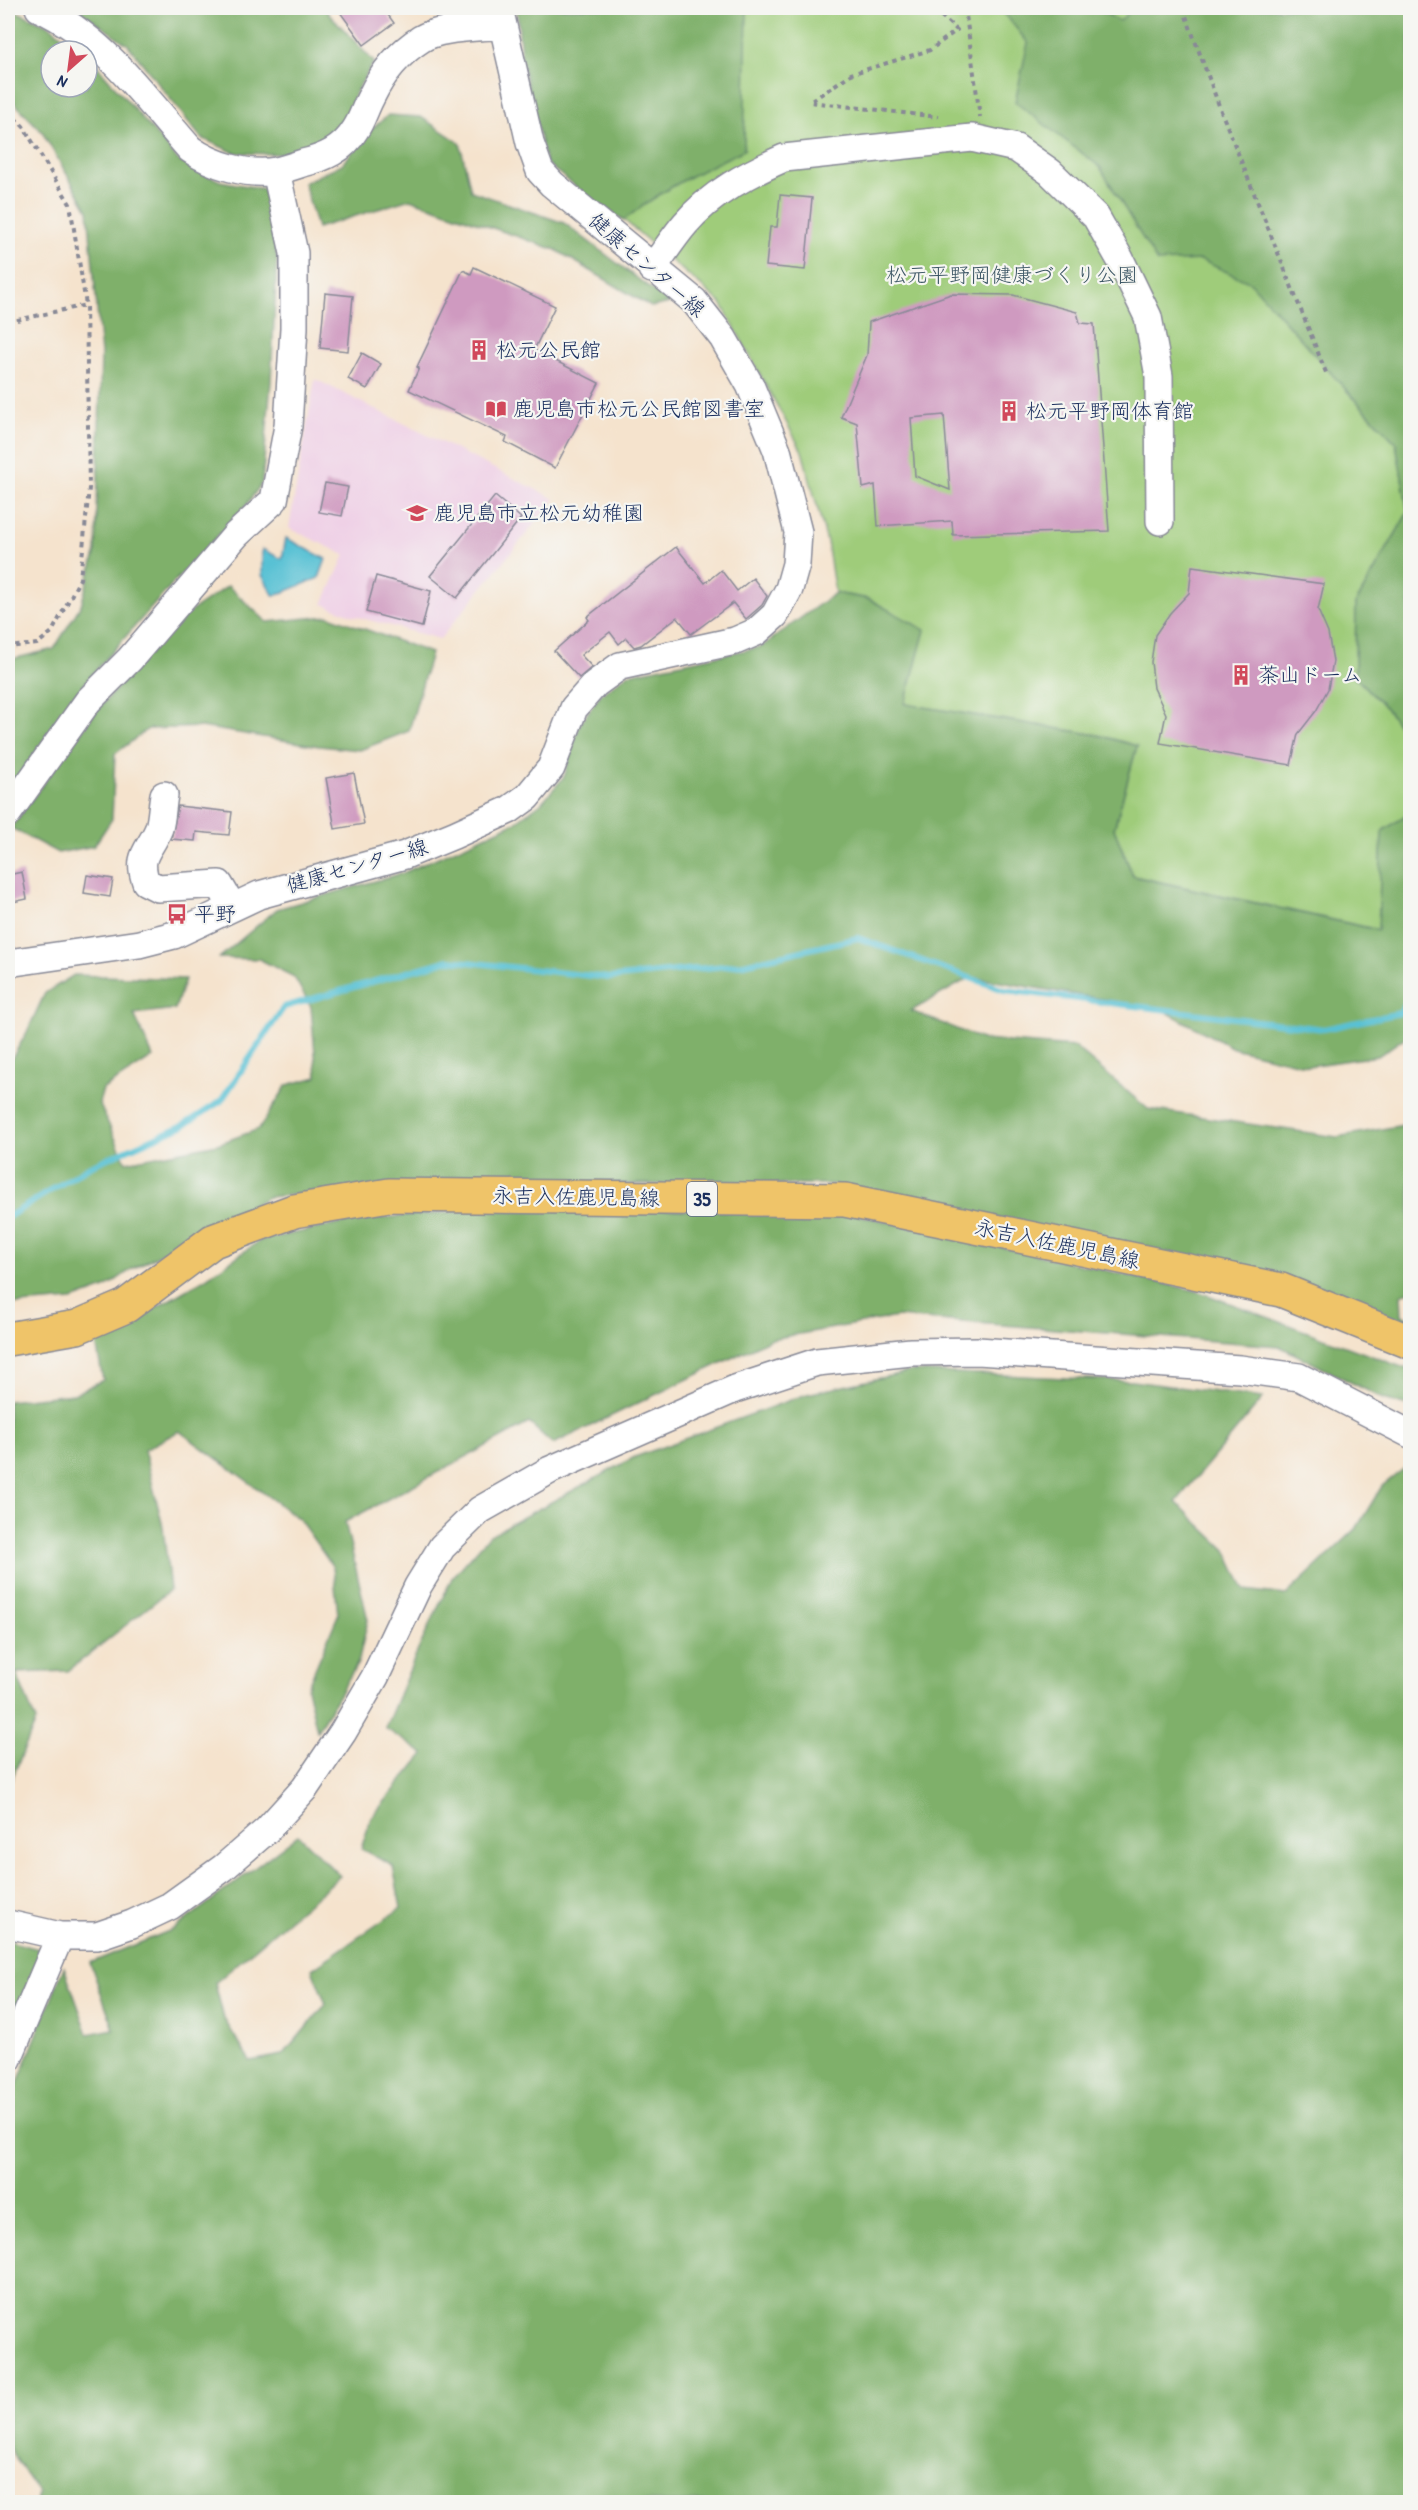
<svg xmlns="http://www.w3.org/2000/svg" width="1418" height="2510" viewBox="0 0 1418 2510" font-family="'Patrick Hand','Klee One',sans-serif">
<rect width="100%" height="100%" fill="#f6f6f2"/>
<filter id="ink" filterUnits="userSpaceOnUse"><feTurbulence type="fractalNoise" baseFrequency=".0167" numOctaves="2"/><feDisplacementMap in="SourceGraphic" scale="12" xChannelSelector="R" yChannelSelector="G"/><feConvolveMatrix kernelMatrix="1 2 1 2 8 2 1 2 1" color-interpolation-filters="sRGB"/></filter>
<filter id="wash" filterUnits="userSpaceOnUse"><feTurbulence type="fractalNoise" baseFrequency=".008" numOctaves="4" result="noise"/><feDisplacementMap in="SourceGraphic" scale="24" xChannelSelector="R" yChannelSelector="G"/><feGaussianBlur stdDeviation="1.35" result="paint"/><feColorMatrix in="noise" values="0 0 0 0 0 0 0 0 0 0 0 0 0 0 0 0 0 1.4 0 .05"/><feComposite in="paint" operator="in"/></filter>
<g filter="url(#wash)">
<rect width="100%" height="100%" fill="#f5e3cd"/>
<path fill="#efd0e6" d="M315,379l240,120 -115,140 -86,-23 -31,-12 22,-49 -56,-27z"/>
<path fill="#9fcc7a" stroke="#5d7e6c" stroke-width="1.5" d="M517,8h680l141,373 58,62 12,69 -52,91 -1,74 32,32 23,33v70l-28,20 -3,98 -246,-54 -19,-47 23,-83 -39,-11 -193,-31 -36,-105 -34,-6 -8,-51 -25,-91 -81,-148 -97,-83 -26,-16z"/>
<path fill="#7fb06a" stroke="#4d7064" stroke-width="1.5" d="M8,8l42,18 30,25h-29v36h36v-30l11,10 81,94 41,20 44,8 13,69 -6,124 -9,101 -17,24 -70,74 -87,98 -80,112v-131l46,-11 27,-44 15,-54 5,-197 -13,-144 -46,-78 -34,-36z
M76,8h248l50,54 -19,32 -9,29 -27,22 -41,9 -43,-1 -34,-15 -73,-93z
M517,8h230l-3,142c-43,20 -83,40 -120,70l-26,-16 -52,-41 -25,-105z
M1000,8h94l26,13 13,-13h277v734l-23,-33 -32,-32 1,-74 52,-91 -12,-69 -58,-62 -87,-98 -50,-23 -44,2 -57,-95 -85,-65 13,-59z
M388,115l33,2 39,26 11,48 93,32 106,80 -19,4 -95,-57 -146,-51 -93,29 -13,-45 38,-19 29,-34z
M228,586l39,36 62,-6 102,37 -22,78 -49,19 -41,-4 -118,-19 -53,2 -33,25 -3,65 -18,27 -36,7 -47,-25 86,-118 87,-94z
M835,593l34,6 56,31 -20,74 193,31 39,11 -23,83 19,47 245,54 4,-98 28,-20v222l-32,22 -70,10 -75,-18 -72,-39 -190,-32 -60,34 73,29 91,7 73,62 189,28 73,-13v167l-9,4 1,20 8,5v13l-578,-149h-401l-163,13 -136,72 -27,19 -33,12 -64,5v-240l18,-31 19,-41 29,-18 111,4 -10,30 -41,5 19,43 -50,32 -4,14 27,59 92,-18 41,-15 28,-44 30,-8 -6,-70 -17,-30 -35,-18 -40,-1 58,-49 126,-36 111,-50 27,-20 23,-26 16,-53 20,-29 28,-21 133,-27z
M520,1206l334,8 343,77 213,79v37l-26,-8 -105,-53 -382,-29 -126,22 -218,105 -24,-21 -184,99 23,98 -10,43 -41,68 -10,-43 31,-73 -5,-48 -34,-48 -120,-88 -35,19 19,77 7,63 -102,81 -52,2 20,48 -28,67v-387l66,-7 29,-14 -7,-37 107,-63 58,-40 98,-20z
M912,1371l220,10 131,17 -87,104 50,48 19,40 41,5 70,-66 26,-43 28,-22v1038h-1374l3,-9 -31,-46v-340l56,-140 24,67 26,-5 -24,-66 84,-34 124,-94 42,41 -125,107 9,36 26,42 33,-6 43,-51 -14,-35 89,-61 -8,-42 -32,-17 10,-31 53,-64 -39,-26 33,-78 34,-72 38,-43 145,-78 172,-63z
M8,1941l35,9 -35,86z"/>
<path fill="#58c1d4" stroke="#3a7899" stroke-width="1.5" d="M286,538l40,21 -7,19 -45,18 -12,-21v-26l20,10z"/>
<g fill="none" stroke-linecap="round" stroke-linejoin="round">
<path stroke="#58c1d4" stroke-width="6" d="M8,1217l82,-51 94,-41 37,-24 63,-94 165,-47 160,18 135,-14 114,-26 146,52 320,39 76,-16 10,-15"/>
</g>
<g id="blocks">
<path fill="#cf9ac0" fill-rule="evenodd" d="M337,8h46l11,15 -30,22z
M780,195l32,3 -7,72 -39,-4 4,-39h7z
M474,267l81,39 -21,44 65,33 -44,85 -50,-26 2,-5 -98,-47 10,-22 -2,-1 46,-97 8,4z
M325,293l28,3 -5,55 -28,-3z
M951,294l62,1 64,17 3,11 14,1 15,207 -156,4 -1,-14 -74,5 -3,-41 -12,3 -6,-65 -16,-6 26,-62 2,-33zM944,415l6,75 -35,-14 -4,-58z
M362,353l19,11 -14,25 -19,-10z
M325,483l23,4 -6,29 -23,-4z
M495,496l26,22 -64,80 -27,-22z
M676,547l29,36 16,-13 16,21 16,-13 14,18 -5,9 -16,14 -13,-16 -42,31 -14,-17 -36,28 -7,2 -8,-9 -7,6 -9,-12 -29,23 11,12 -13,11 -25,-27 35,-31 -2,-3z
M1192,566l132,18 -6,26 10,23 5,28 -5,28 -12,22 -18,23 -7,31 -131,-22 6,-29 -12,-26 -3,-26 4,-27 15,-22 19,-20z
M376,576l55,15 -9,36 -56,-15z
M354,773l10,51 -29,5 -9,-51z
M178,806l54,6 -3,23 -33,-3 -1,9 -24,-2z
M22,872l5,27 -19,4v-28z
M87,875l26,4 -3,18 -26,-4z"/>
</g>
</g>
<g filter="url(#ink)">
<use href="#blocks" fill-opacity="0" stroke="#888996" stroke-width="1.5"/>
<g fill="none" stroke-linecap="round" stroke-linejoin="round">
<g stroke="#888996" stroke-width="30">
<path id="minor" d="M39,8c64,29 106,90 151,141 22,16 58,27 86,22 9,-2 18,-5 27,-8 21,-5 40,-13 52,-33 7,-10 10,-22 16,-33 11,-23 28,-44 50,-58 18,-12 58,-11 80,-14
M652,269c11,-15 21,-31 33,-45 26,-31 63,-50 99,-66l188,-20 44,10 34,24 46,45 24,42 28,58 11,59 1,145
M164,795c-2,10 -2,23 -5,33 -9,23 -23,27 -13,54l12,6 61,-4 13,22
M8,813l80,-112 42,-42 106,-124 38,-35 14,-74 6,-98v-75l-18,-82
M8,963l131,-19 35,-9 85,-40 146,-40 49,-20 55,-25 18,-13 24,-29 23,-60 21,-24 25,-18 115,-25 21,-9 19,-17 14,-26 7,-25 2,-32 -21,-82 -27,-65 -27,-47 -29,-37 -142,-117 -12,-13 -10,-28 -31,-135
M8,1924l52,12h37l35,-12 38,-18 53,-38 44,-38 38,-42 38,-56 32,-55 43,-91 24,-39 38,-37 70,-40 185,-81 82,-27 94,-10 67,-1 262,18 59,8 111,57
M8,2059l52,-123"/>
</g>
<g stroke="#888996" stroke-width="36">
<path id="major" d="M8,1339l69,-12 49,-21 87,-65 81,-30 95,-16 456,5 436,90 129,52"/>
</g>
<path stroke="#888996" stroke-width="4" stroke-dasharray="4.5 4.5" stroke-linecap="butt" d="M925,8l13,5 19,17 -27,20 -79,24 -41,28 128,15
M965,8l15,109
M1183,8l38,103 106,264
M8,112l15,14 47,78 16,101 3,183 -9,91 -28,53 -15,12 -29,3
M8,322l78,-17"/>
<use href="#minor" stroke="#fff" stroke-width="27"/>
<use href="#major" stroke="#efc469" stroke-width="33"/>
</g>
</g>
<defs>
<g id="building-bare" transform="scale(1.62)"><path d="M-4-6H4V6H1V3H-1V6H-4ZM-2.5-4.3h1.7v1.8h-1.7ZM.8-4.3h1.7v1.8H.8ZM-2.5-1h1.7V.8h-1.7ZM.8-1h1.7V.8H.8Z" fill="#d1495b" stroke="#f6f6f2" stroke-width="2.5" paint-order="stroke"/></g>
<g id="library-bare" transform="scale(1.62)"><path d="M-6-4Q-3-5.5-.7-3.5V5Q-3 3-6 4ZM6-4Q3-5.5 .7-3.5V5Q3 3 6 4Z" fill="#d1495b" stroke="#f6f6f2" stroke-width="2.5" paint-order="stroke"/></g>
<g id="school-bare" transform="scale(1.62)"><path d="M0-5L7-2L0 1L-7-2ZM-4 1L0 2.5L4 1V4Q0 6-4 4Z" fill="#d1495b" stroke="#f6f6f2" stroke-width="2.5" paint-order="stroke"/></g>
<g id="bus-bare" transform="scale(1.62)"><path d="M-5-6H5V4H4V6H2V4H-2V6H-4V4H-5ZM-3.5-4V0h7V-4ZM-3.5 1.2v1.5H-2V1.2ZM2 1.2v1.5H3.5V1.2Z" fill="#d1495b" stroke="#f6f6f2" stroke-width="2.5" paint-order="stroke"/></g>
</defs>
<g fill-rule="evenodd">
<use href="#building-bare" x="479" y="350"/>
<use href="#library-bare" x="496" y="409"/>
<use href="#building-bare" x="1009" y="411"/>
<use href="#school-bare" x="417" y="513"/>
<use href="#building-bare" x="1241" y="675"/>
<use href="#bus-bare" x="177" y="914"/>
</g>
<g text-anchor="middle" stroke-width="4.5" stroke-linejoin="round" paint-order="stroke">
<rect fill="#f6f6f2" stroke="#5d6b8a" stroke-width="1.5" x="687" y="1182" width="30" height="34" rx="4.5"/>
<g font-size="20" font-weight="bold" fill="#1b2f5e">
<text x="702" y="1206">35</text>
</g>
<g font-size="21" fill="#1b2f5e" stroke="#f6f6f2">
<text transform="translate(647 265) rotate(41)" y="7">健康センター線</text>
<text transform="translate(357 866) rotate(-16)" y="7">健康センター線</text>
<text transform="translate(576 1197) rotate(1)" y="7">永吉入佐鹿児島線</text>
<text transform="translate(1057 1244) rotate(12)" y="7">永吉入佐鹿児島線</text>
</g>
<g font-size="21" fill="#3c5665" stroke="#f6f6f2">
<text x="1012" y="282">松元平野岡健康づくり公園</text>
</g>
<g font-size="21" fill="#1b2f5e" stroke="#f6f6f2" text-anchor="start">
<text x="496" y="357">松元公民館</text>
<text x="513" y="416">鹿児島市松元公民館図書室</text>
<text x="1026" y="418">松元平野岡体育館</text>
<text x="434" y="520">鹿児島市立松元幼稚園</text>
<text x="1258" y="682">茶山ドーム</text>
<text x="194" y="921">平野</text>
</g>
</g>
<rect width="1418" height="2510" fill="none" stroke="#f6f6f2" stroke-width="30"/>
<g transform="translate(69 69) rotate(208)"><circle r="28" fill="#f6f6f2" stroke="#9ea6b7" stroke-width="1.5"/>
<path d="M0-4.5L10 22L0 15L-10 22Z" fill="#d1495b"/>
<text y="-9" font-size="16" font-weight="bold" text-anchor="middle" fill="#1b2f5e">N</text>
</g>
</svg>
